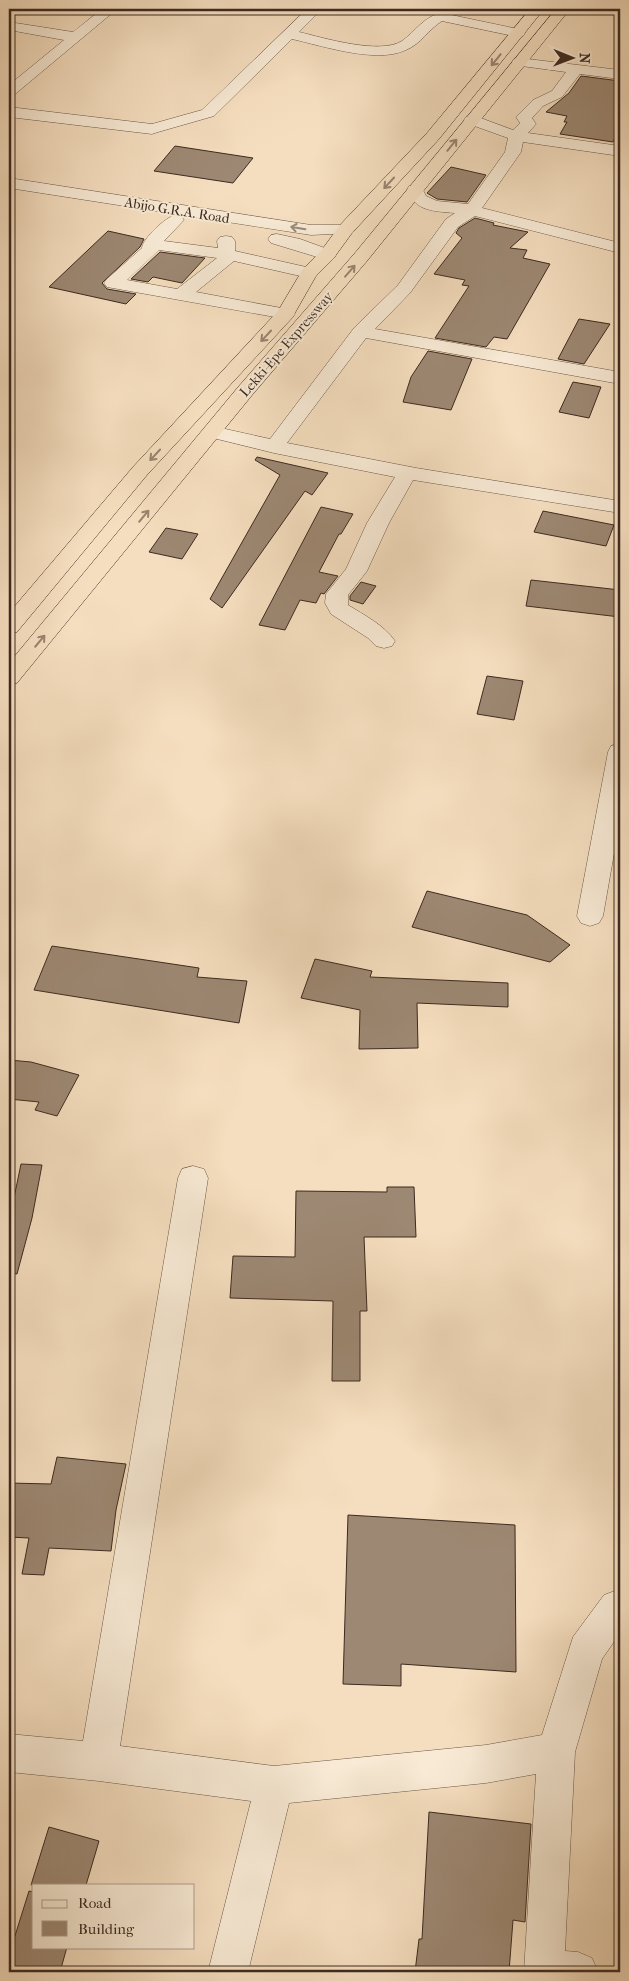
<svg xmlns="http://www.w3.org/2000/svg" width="629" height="1981" viewBox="0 0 629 1981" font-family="'IM FELL French Canon',serif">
<rect width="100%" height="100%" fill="#f5debf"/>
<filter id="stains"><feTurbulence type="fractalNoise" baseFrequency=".004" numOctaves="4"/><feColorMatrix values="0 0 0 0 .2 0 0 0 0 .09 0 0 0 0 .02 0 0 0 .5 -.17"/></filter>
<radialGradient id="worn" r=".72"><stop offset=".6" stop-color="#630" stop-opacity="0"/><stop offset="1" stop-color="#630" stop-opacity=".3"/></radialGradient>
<path fill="#9d8873" stroke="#3d2a20" d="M581,76l39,5v46l-7,15 -53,-8 7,-12h-3l3,-6 -21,-4 23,-19z
M175,146l78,12 -20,25 -79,-12z
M451,167l35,8 -19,27 -30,-3 -10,-6z
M475,218l19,5 -1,2 35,7 -18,16 17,2 -4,8 27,6 -43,75 -13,-2 -8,10 -51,-9 34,-52 -7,-1 3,-5 -31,-6 28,-36 -6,-5 3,-5z
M108,231l36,8 -4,8 -38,36 5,6 29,5 -10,10 -77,-17z
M160,252l45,6 -23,25 -29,-6 -5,5 -17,-3z
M579,319l31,5 -26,40 -26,-5z
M428,351l44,8 -21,51 -48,-8 8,-25z
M573,382l28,5 -12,31 -30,-6z
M257,457l71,16 -16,22 -7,-4 -83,117 -12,-9 70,-124 -25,-15z
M321,507l32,7 -12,20h-2l-20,38 19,4 -14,18 -3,-1 -5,10 -16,-3 -15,30 -26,-5z
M543,511l71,14 -8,21 -72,-14z
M166,528l32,6 -16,25 -33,-7z
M531,580l89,10v27l-94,-11z
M361,582l15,4 -13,18 -13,-4v-4z
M487,676l36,5 -9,39 -37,-6z
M427,891l100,24 43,30 -20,17 -138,-35z
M52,946l147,22 -2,9 50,4 -8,42 -205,-33z
M315,959l57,12 -2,6 138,6v24l-91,-4 1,45 -59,1 1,-39 -59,-12z
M9,1060l22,2 48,13 -22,41 -22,-6 4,-8 -30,-3z
M21,1164l21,1 -10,53 -15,56 -8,-1v-51z
M387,1187h27l2,50h-52l3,74h-7v70h-28l1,-80 -103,-3 3,-42 62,1 1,-66 91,1z
M57,1457l69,7 -10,46 -5,41 -62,-3 -5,27 -22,-1 7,-36 -20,-1v-54l42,1z
M348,1515l167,10 1,147 -115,-8v22l-58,-2z
M429,1812l102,12 -6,98 -12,-2 -4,52h-94l4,-33h3z
M49,1827l50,14 -13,44h-55z
M29,1891l5,1v55h33l-7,25h-51v-17z"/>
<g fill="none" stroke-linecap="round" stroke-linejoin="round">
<g stroke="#6b5748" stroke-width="1">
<path id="minor" d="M102,9h15l-103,86 -5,2v-12l55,-45 -55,-10v-8l64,10z
M307,9h15l-23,23c25,6 81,23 103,9 14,-10 22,-25 40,-28l76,16 5,1 2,3 -2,3 -5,1 -76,-16c-13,8 -21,23 -36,29 -29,14 -83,-4 -114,-11l-78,77 -56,16 -6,2 -143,-17v-10l143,17 50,-14z
M519,58l101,12v9l-40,-5 -18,23 -19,9 -11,12 4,6 -8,9 92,13v10l-97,-14 -2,10 -39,56 138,35v10l-145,-37 -17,11 -48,66 -35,36 245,43v12l-254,-46 -79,105 129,25 204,33v12l-207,-33 -24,43 -22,48 -19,24v10c16,10 36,20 47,36l-3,5 -8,2 -8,-2 -8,-8 -37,-24 -6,-11 1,-9 20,-25 21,-46 28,-46 -121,-24 -69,-17 -3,-4 3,-4 7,-2 58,13 84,-111 44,-43 48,-66 9,-6c-21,-2 -39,-1 -48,-23l2,-4h12l5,10 11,5 31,3 37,-52 3,-14 -42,-15 -2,-3 2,-3h12l35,13 7,-7 -4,-6 17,-17 19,-9 14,-19 -52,-7 -2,-3 2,-3z
M9,178l302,47h41l3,4 -3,4 -41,2 -302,-47z
M175,215l6,1 3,4 -20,21 54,7 -1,-7 3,-4 6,-1 6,1 3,4v10l80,18 3,4 -3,4 -6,1 -75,-17 -38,31 96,18 3,4 -3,4 -6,1 -179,-32 -3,-4 3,-4 35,-31c1,-10 24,-31 33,-33zM159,250l58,8 -40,31 -50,-9z
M277,234l23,5 33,12 3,4 -3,4 -6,1 -56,-17 -3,-4 3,-4z
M620,744v75l-17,97 -4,7 -9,3 -9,-3 -4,-7 31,-164 3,-6z
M193,1166l11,3 4,9 -88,568 154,20 212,-21 56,-10 31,-98 31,-42 16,-6v44l-18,26 -27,93 -10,199 13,1 14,6 6,14h-74l12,-198 -50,9 -197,20 -41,169h-40l43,-171 -152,-20 -90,-9v-38l74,7 95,-563 4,-9z"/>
</g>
<g stroke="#3d2a20" stroke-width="1">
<path id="highway" d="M530,9h14l-105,130 -87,94 -19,26 -17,17 -24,42 -145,157 -130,157 -8,2v-21l124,-146 145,-156 25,-42 18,-18 19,-26 87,-92z
M556,9h14l-203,252 -114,133 -236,289 -8,2v-22l230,-277 116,-133z"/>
</g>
<use href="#minor" fill="#f8ead5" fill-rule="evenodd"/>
<use href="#highway" fill="#f5debf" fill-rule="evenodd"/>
</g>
<defs><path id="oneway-shaft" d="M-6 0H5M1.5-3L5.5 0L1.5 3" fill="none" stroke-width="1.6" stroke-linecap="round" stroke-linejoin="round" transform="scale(1.25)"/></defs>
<g stroke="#998470">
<use href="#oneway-shaft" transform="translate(496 60) rotate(129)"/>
<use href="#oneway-shaft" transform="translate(452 145) rotate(-51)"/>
<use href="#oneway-shaft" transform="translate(389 183) rotate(133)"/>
<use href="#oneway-shaft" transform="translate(350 271) rotate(-49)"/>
<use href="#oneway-shaft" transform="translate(266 336) rotate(133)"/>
<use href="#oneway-shaft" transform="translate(155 455) rotate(133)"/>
<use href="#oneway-shaft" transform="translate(144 516) rotate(-50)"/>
<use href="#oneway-shaft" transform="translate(40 641) rotate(-50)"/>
</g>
<use stroke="#9a8a7a" href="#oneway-shaft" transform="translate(298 228) rotate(-171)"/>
<g text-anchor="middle" stroke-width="4" stroke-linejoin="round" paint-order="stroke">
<g font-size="14" fill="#3d2a20" stroke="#f8ead5">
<text transform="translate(177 210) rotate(9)" y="5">Abijo G.R.A. Road</text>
<text transform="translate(286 344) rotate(-49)" y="5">Lekki-Epe Expressway</text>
</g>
</g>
<rect width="629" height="1981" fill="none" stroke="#f5debf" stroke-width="30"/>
<rect x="10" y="10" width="609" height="1961" fill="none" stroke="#3d2a20" stroke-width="2.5"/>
<rect x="15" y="15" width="599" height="1951" fill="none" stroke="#3d2a20"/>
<rect x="32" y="1884" width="162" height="65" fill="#f8ead5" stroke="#ad9d8d"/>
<rect x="42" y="1900" width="25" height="8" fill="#f8ead5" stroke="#ad9d8d"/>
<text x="78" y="1908" font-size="15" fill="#3d2a20">Road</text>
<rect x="42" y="1921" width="25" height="15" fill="#9d8873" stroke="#ad9d8d"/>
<text x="78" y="1934" font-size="15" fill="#3d2a20">Building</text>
<g transform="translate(572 58) rotate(91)" stroke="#f8ead5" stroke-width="4" paint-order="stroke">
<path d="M0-4L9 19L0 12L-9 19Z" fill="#3d2a20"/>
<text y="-8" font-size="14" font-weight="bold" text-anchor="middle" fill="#3d2a20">N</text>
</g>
<rect width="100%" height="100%" filter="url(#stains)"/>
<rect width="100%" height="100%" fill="url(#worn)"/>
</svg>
